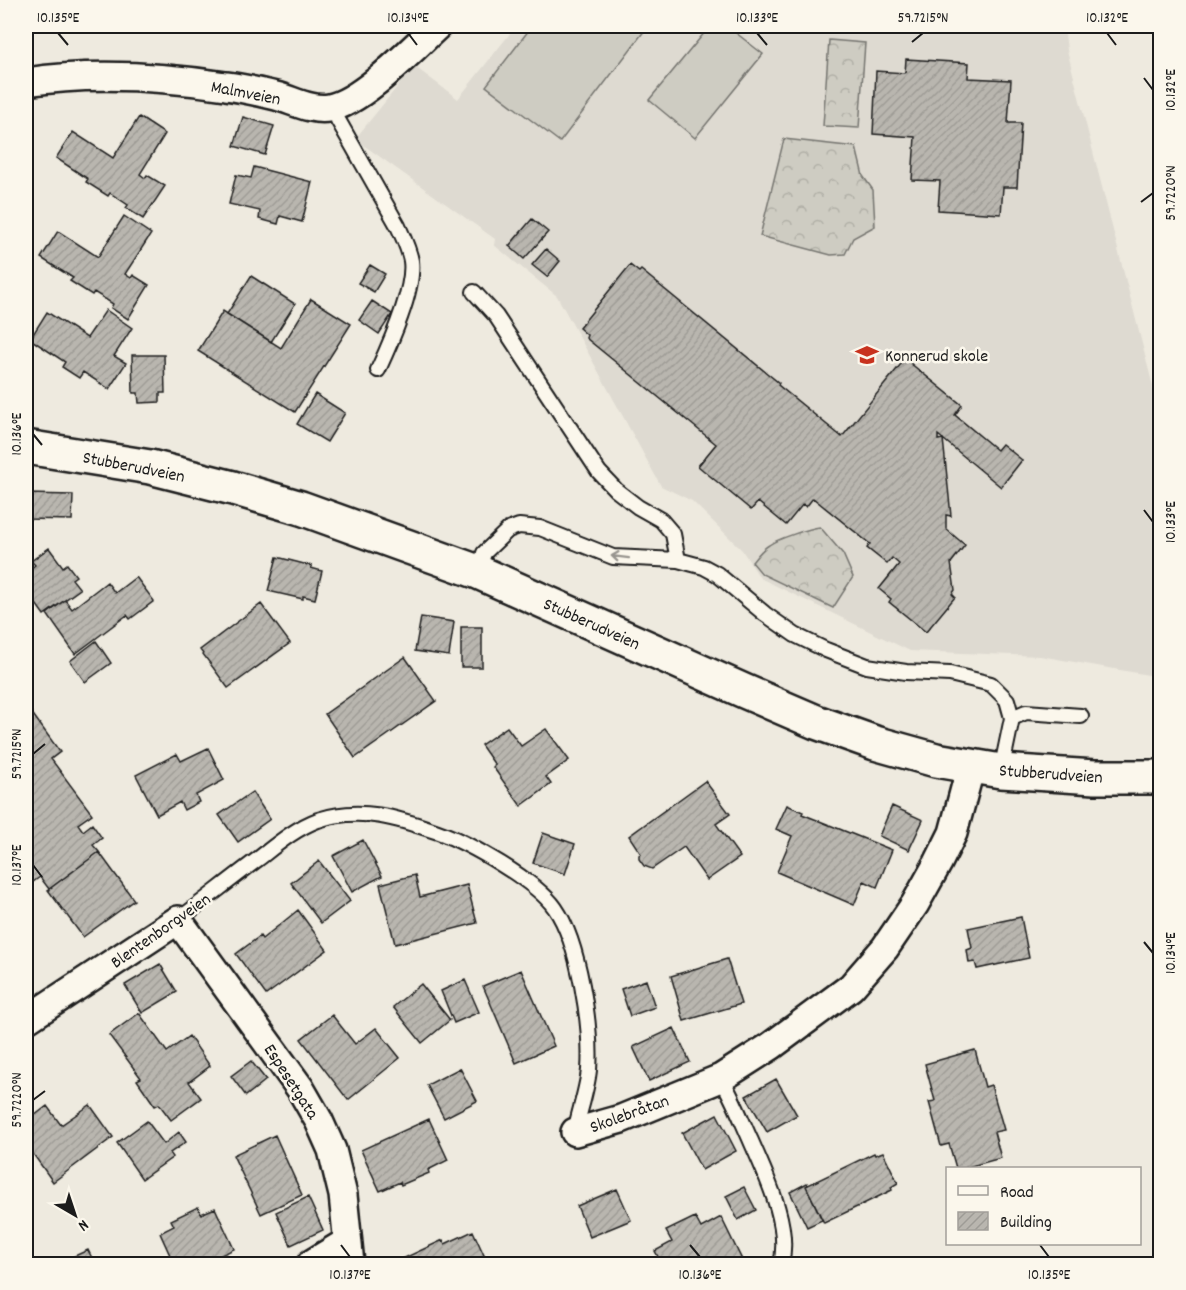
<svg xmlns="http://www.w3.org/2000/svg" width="1186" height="1290" viewBox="0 0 1186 1290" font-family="Dekko,sans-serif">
<defs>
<pattern id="forest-crowns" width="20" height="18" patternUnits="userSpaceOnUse" patternTransform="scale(1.5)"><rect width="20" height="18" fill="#ceccc2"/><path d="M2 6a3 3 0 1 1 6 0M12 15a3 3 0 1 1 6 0" fill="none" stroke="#b0afa6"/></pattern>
<pattern id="building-hatch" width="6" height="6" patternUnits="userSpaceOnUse" patternTransform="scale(1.5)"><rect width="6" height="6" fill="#b9b6af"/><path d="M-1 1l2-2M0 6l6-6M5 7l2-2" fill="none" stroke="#9e9c96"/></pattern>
</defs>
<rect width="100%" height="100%" fill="#eeeadf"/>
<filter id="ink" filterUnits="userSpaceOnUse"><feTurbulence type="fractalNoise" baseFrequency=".0167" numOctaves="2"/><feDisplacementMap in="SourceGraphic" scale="12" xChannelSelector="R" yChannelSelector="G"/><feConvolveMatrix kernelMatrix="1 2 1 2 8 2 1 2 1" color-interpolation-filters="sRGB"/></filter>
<g filter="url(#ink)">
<path fill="#dedad1" d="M516,26h548l3,24 93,364v263l-120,-21 -130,-5 -150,-73 -18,-28 -50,-49 -31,-15 -104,-190 -63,-51 1,-6 -140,-100 59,-73 44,33z"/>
<path fill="url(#forest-crowns)" stroke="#75746f" stroke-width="1.5" d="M829,40l36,3 -6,85 -36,-2z
M784,139l72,8 7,29 10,14 2,36 -22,12 -8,16 -14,1 -71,-19z
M820,527l23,27 10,23 -20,31 -71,-34 -10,-12c5,-6 10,-13 17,-17 8,-6 41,-17 51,-18z"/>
<path fill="#ceccc2" stroke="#75746f" stroke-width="1.5" d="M532,26h116l-88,116 -74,-56z
M710,26h17l36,28 -68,84 -46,-38z"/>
<path fill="url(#building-hatch)" stroke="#1c1c1c" stroke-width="1.5" d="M906,59l63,4 -1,15 43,2 -3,43h13l-4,64h-14l-2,27 -63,-4 2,-29 -28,-1 3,-43 -42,-3 3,-63 29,2z
M139,117l26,17 -25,40 5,4 2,-3 18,11 -22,33 -17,-11 2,-3 -18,-12 -2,3 -22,-14 2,-3 -32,-21 17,-26 40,26z
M243,117l31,9 -9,29 -31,-9z
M254,167l58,15 -10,40 -22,-6 -2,8 -19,-5 1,-8 -31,-7 7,-29 15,3z
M124,216l27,18 -26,40 6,4 2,-3 16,10 -21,34 -17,-11 2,-4 -19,-12 -2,3 -22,-14 3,-3 -32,-20 17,-27 40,26z
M532,219l16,13 -24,27 -15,-13z
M546,249l14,12 -13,16 -15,-12z
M370,265l15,9 -11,18 -16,-9z
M630,265l9,7 2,-2 138,113 -1,2 64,52 63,-78 57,46 -7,10 42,35 5,-6 20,16 -21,27 -63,-52v5l5,-1 8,77 -5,-1v14l19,16 -14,18 4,27 -3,4 3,3 -29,35 -37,-30 2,-3 -12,-10 20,-25 -7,-6 -5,6 -20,-16 3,-4 -57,-46 -7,9 -3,-3 -17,21 -28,-23 -7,8 -53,-44 18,-22 -130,-106 1,-3 -8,-7z
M251,276l44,28 -24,38 -44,-28z
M311,299l40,25 -56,88 -97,-61 25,-40 58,37z
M372,301l20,13 -13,20 -20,-14z
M106,310l26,18 -18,28 12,7 -17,26 -26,-17 -4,6 -17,-11 3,-5 -35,-23 17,-27 40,26z
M132,355h32l1,38h-5v9l-21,1 -1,-10h-5z
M315,394l30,19 -18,29 -30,-18z
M26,494l47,1 -1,25 -46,-1z
M49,548l14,19 4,-3 9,12 -4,3 8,10 -36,26 -18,-25v-17l9,-8 -4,-4z
M277,557l35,9 -1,2 11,3 -7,28 -12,-3v3l-35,-8z
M136,577l18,24 -24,18 -3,-4 -52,39 -28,-40 18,-14 7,9 35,-27 8,11z
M261,604l29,39 -62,45 -28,-38z
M421,617l33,5 -5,34 -34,-5z
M461,627h21v40h-21z
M96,641l15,22 -26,19 -15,-21z
M405,657l31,44 -81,57 -30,-44z
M26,705l34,47 -9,7 41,55 -14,10 5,7 9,-7 10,14 -9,7 6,7 -50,37 -9,-12 -14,10z
M507,727l14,19 25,-17 23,31 -23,17 5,7 -30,22 -28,-39 2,-2 -14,-20z
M208,748l16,32 -28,15 3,7 -15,8 -4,-8 -23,13 -21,-40 41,-21 4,7z
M705,781l25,33 -14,10 24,33 -33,23 -23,-33 -32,22 -8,-3 -5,-7v-4l2,-1 -12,-18z
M252,792l18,27 -32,23 -19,-27z
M787,805l16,7 -1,2 90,36 -15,37 -13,-6 -10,24 -77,-33 15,-36 -16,-7z
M892,806l31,14 -14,30 -30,-14z
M543,833l32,11 -10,30 -32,-11z
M363,840l19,36 -30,16 -19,-36z
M99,852l35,48 -51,37 -35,-47z
M319,861l31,40 -29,22 -30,-40z
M415,875l5,22 47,-12 10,38 -82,21 -15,-60z
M298,910l29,40 -61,45 -30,-41 24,-18 2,3z
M1021,917l8,41 -52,11 -2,-7 -6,1 -2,-13 5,-2 -4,-20z
M727,959l14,45 -57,17 -13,-45z
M160,964l17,28 -35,21 -17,-28z
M521,970l33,76 -38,17 -33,-77z
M465,980l14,32 -25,11 -13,-32z
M646,980l9,27 -25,9 -9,-27z
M421,984l29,36 -28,23 -29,-36z
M139,1013l28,39 22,-16 21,30 -21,16 12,16 -30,22 -12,-16 -4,2 -18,-26 4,-2 -32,-43z
M332,1015l23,29 21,-16 24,30 -52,42 -47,-61z
M674,1028l16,34 -41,19 -16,-34z
M975,1050l10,37 6,-2 13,45 -10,2 7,26 -37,10h-8l-7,-24 -8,2 -12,-44 6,-1 -10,-37z
M251,1061l15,19 -20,16 -15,-20z
M460,1068l17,33 -33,17 -17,-33z
M776,1079l21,36 -30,17 -21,-36z
M90,1105l23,32 -60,45 -27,-38v-22l21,-16 14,19z
M717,1114l19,37 -34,19 -20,-37z
M429,1119l19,41 -20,10 1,3 -28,12 -1,-3 -20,9 -19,-41z
M147,1121l17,23 15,-12 7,10 -16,11 3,4 -31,22 -25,-36z
M275,1135l27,60 -41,19 -28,-59z
M883,1152l15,31 -7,4 1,3 -68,33 -18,-37 68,-33 1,2z
M807,1183l1,2 -2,1 16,34 -15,7 -17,-35z
M744,1187l12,23 -18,10 -12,-24z
M617,1189l14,31 -41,17 -13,-31z
M308,1197l15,33 -32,15 -15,-33z
M198,1207l3,7 14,-6 19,41 -15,7 3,7 -3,1h-45l-14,-31 14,-7 -3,-6z
M695,1217l6,11 20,-11 21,43 -9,4h-71l-7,-13 17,-9 -6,-11z
M473,1231l15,33h-86l-2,-4 43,-20 2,4z
M88,1250l7,14h-38z"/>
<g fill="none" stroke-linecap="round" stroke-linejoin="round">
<g stroke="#1c1c1c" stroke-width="18">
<path id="service" d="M335,106l3,14 60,106c5,11 11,23 13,35 4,28 -21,83 -33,109
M474,292l22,24 103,156 17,18 22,17 23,13 12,14 5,26
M478,572l6,-19 24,-23 11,-4 21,2 73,29 65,3 26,7 13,7 48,40 30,21 31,15 41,16 39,6 44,2 41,10 16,16 5,18 -11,53
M1012,718l14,-6 55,4
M178,920c27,-20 53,-41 80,-61 18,-14 38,-31 60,-39 42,-14 80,-2 120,12 31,11 98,49 117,76 24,34 37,120 34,162 -2,20 -10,42 -14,62
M721,1078c12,20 20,41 30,63 15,35 40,84 30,123"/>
</g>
<g stroke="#1c1c1c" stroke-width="32">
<path id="minor" d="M26,82c65,-10 134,-6 200,4 17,2 34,6 50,10 16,4 35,15 53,12 33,-6 83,-59 108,-82
M26,1020l152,-100 122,168 19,33 13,29 11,45 7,69
M575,1132l46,-13 100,-41 50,-32 80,-59 34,-39 30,-44 23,-41 15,-30 18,-67
M311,1264l36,-22"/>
</g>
<g stroke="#1c1c1c" stroke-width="38">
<path id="secondary" d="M26,447l124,20 83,21 68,20 177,64 266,119 72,31 59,21 61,17 65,11 94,6h65"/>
</g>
<use href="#service" stroke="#fbf7ec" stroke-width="14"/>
<use href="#minor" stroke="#fbf7ec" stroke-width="27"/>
<use href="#secondary" stroke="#fbf7ec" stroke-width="33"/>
</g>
<defs><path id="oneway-shaft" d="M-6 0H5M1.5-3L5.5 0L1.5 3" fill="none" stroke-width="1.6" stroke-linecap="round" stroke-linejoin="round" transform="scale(1.5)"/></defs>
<use stroke="#97948e" href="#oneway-shaft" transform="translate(620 557) rotate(-173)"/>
</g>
<path fill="none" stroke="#1c1c1c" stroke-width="2" d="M58,33l10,12M408,33l9,12M757,33l10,12M1107,33l9,12M912,42l11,-9M1144,78l9,12M1141,202l12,-9M33,434l9,11M1144,510l9,12M33,754l12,-10M33,865l9,12M1144,942l9,11M33,1100l12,-9M341,1245l9,12M690,1245l10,12M1040,1245l9,12"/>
<defs>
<g id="school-bare" transform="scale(1.8)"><path d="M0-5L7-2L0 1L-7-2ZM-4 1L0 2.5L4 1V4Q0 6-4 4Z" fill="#c8321e" stroke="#fbf7ec" stroke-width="2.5" paint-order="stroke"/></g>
</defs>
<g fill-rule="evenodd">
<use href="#school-bare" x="867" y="355"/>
</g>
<g text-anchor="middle" stroke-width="5" stroke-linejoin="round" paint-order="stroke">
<g font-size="18" fill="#1c1c1c" stroke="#fbf7ec">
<text transform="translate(246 92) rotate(11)" y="6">Malmveien</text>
<text transform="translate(134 466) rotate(11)" y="6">Stubberudveien</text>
<text transform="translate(592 623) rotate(24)" y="6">Stubberudveien</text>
<text transform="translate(1051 773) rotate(4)" y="6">Stubberudveien</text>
<text transform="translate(160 930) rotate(-35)" y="6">Blentenborgveien</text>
<text transform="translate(292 1081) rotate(57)" y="6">Espesetgata</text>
<text transform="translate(629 1113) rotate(-20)" y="6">Skolebråtan</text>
</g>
<g font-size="18" fill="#1c1c1c" stroke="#fbf7ec" text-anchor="start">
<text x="885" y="361">Konnerud skole</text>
</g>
</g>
<rect width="1186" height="1290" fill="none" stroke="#fbf7ec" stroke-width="66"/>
<rect x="946" y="1167" width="195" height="78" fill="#fbf7ec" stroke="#a29f99" stroke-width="1.5"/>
<rect x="958" y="1186" width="30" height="9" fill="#fbf7ec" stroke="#a29f99" stroke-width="1.5"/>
<text x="1000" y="1197" font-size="18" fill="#1c1c1c">Road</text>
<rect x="958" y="1212" width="30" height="18" fill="url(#building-hatch)" stroke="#a29f99" stroke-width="1.5"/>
<text x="1000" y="1227" font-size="18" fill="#1c1c1c">Building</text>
<g transform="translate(75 1215) rotate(141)" stroke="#fbf7ec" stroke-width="4.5" paint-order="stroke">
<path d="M0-4.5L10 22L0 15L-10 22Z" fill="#1c1c1c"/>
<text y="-9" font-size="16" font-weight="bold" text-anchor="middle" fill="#1c1c1c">N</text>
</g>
<rect x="33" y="33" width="1120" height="1224" fill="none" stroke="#1c1c1c" stroke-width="2"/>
<g font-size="15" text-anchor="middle" fill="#1c1c1c">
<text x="58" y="22">10.135°E</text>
<text x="408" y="22">10.134°E</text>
<text x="757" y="22">10.133°E</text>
<text x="923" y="22">59.7215°N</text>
<text x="1107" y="22">10.132°E</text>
<text transform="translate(1170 90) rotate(-90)" y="5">10.132°E</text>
<text transform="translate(1170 193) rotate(-90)" y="5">59.7220°N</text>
<text transform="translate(16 434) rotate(-90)" y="5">10.136°E</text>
<text transform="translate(1170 522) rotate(-90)" y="5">10.133°E</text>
<text transform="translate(16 754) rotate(-90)" y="5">59.7215°N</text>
<text transform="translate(16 865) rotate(-90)" y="5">10.137°E</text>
<text transform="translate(1170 953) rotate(-90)" y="5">10.134°E</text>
<text transform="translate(16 1100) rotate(-90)" y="5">59.7220°N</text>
<text x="350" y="1279">10.137°E</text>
<text x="700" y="1279">10.136°E</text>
<text x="1049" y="1279">10.135°E</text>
</g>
</svg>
